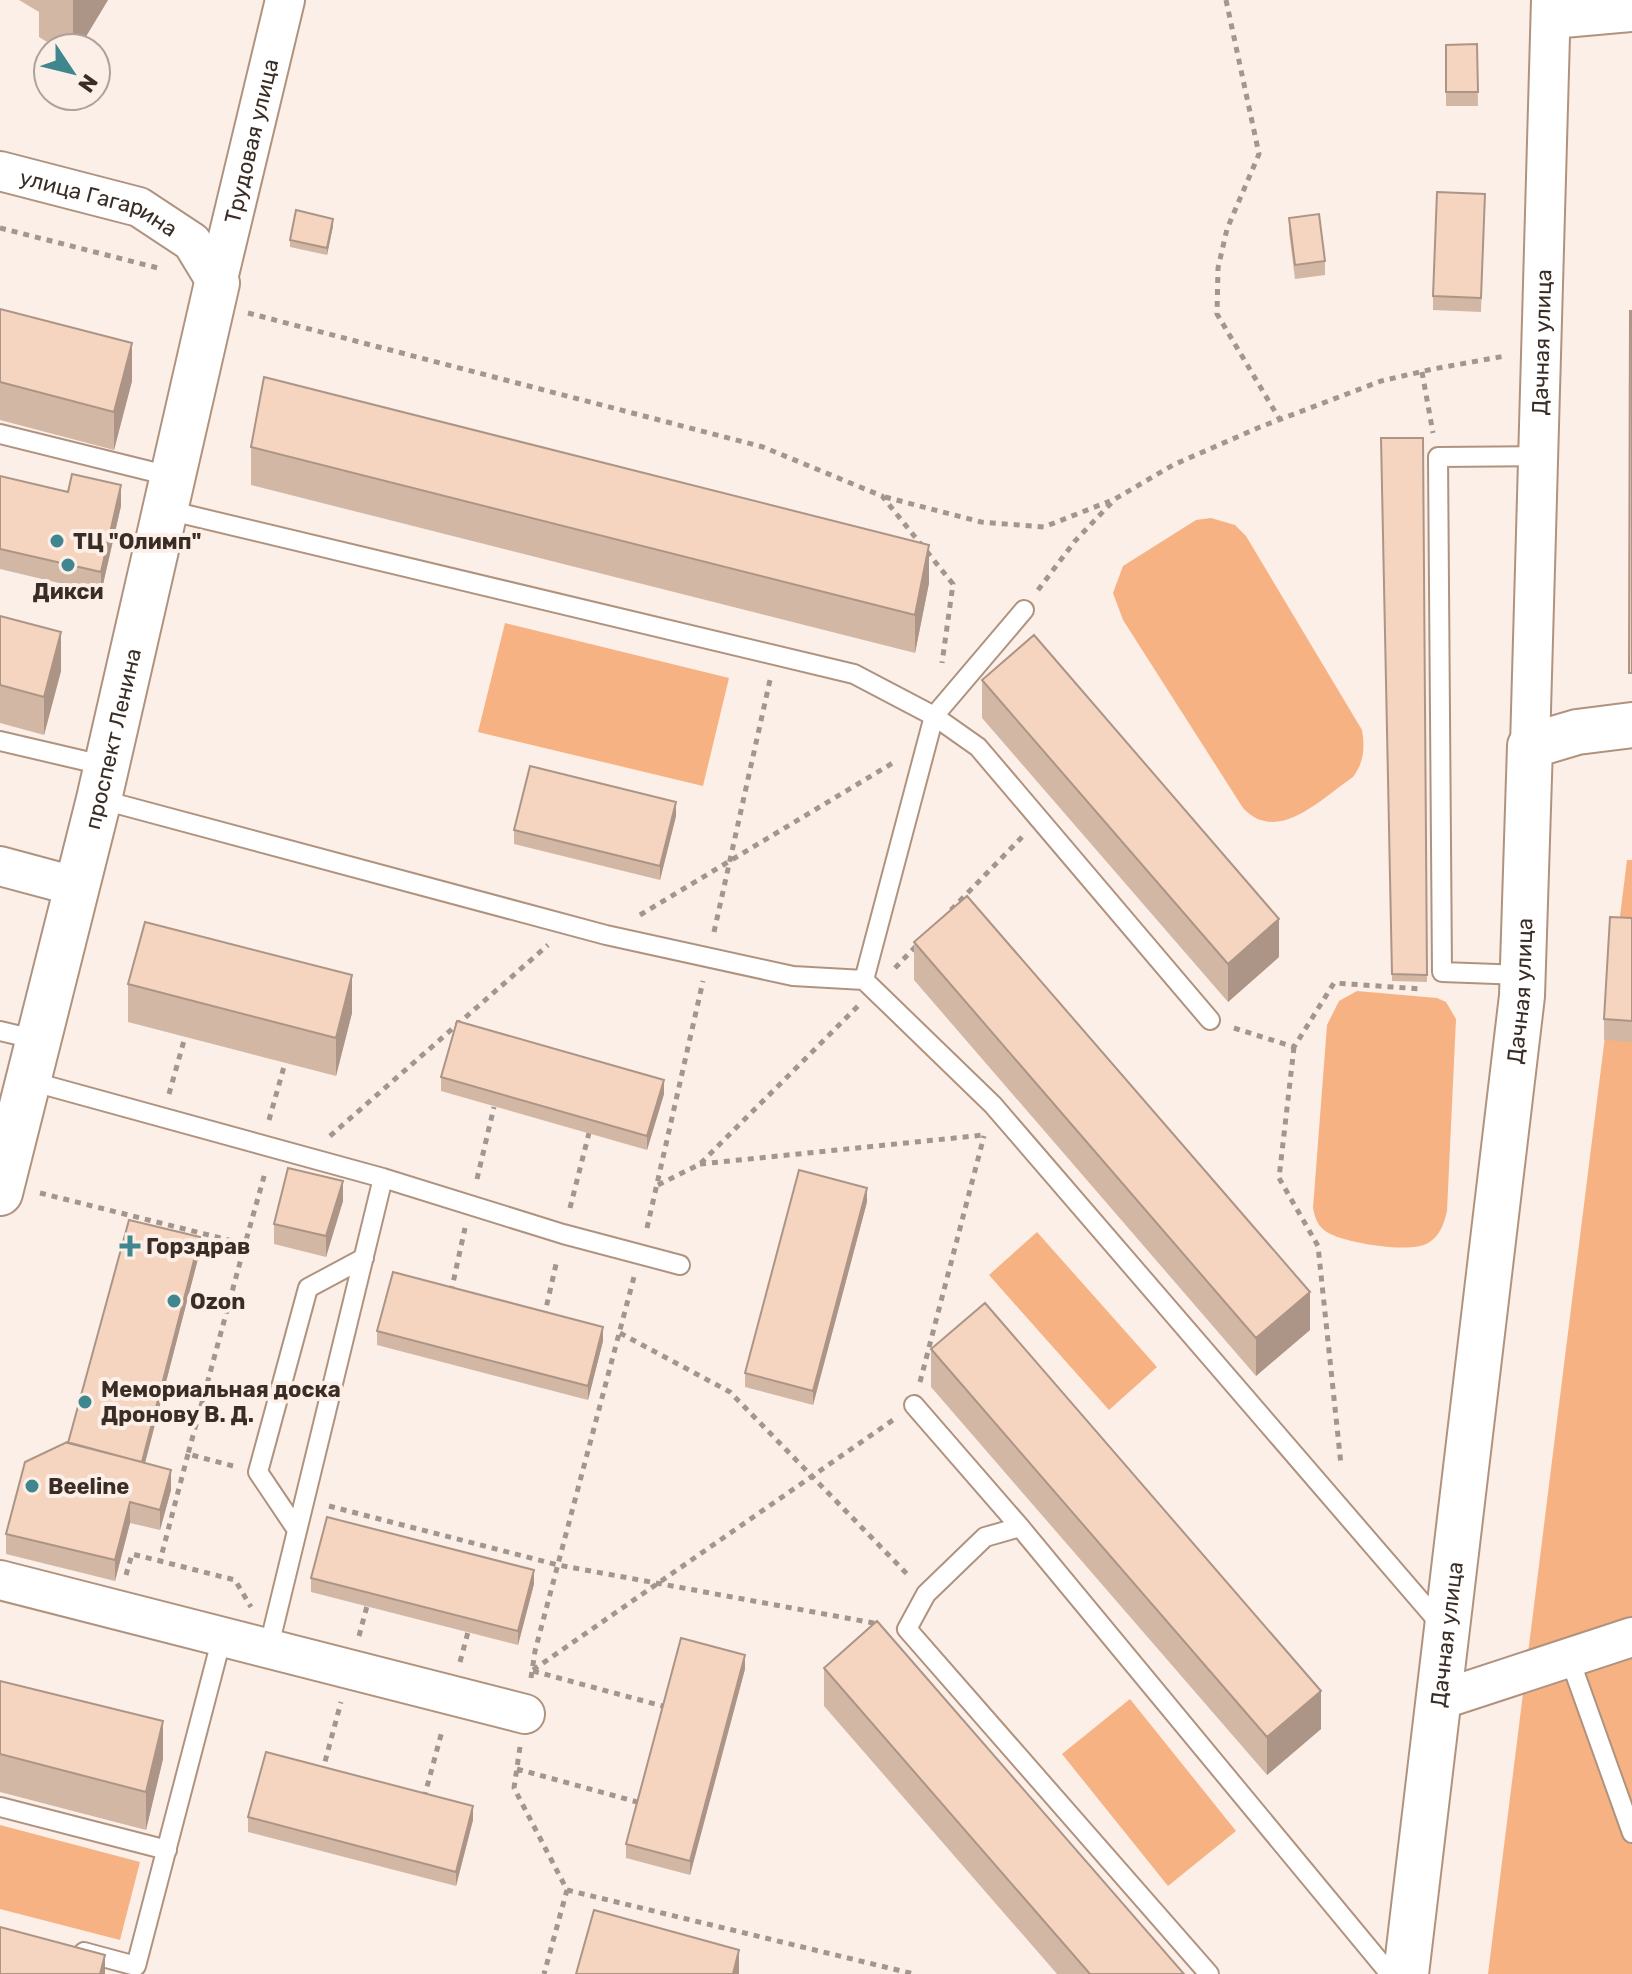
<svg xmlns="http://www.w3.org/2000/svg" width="1632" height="1974" viewBox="0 0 1632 1974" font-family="Rubik,sans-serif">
<rect width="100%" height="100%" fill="#fcefe7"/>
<path fill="#f7b283" d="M1211,518l24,7 11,11 116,194c3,18 2,32 -9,47 -32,22 -76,68 -110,31l-120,-188 -10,-27 10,-27 73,-46z
M505,623l224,55 -26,108 -225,-54z
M1627,860h5v1114h-144z
M1357,991l80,7 9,4 10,17 -9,192c-3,13 -7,25 -19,32 -16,11 -89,0 -104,-13 -8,-7 -9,-13 -11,-22l14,-183 12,-24z
M1037,1232l120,135 -48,43 -120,-135z
M1130,1699l106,132 -68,55 -106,-132z
M0,1825l140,37 -20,78 -120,-31z"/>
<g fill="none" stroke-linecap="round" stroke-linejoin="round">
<g stroke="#b0937f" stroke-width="22">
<path id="service" d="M0,434l174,43
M167,510l687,164 80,42 -70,264
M1024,610l-90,106 44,31 232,273
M0,741l107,25
M99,799l507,136 187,41 71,4 129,125 450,522
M1523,975l-81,-3 -4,-515 101,-1
M0,1031l38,9
M30,1081l353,97 180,56 117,31
M914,1405l106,122
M297,1530l-39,-58 50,-184 56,-30
M268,1650l115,-472
M1569,1657l63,176
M0,1807l167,43
M84,1952l52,14 86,-329
M1209,1974l-302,-345 19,-35 59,-57 35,-10 370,447"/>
</g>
<g stroke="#b0937f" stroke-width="42">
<g id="minor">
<path d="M1552,19l80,-7"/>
<path id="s1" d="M0,171l139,36 53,35 25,41"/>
<path id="s2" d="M217,283l68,-283"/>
<path id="s3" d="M1530,746l21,-746"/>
<path d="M0,866l78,21"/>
<path d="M0,1580l525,134"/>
<path d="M1440,1700l192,-63"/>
</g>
</g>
<g stroke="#b0937f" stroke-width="48">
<g id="tertiary">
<path id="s4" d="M0,1193l99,-394 118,-516"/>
<path id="s5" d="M1406,1974l116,-978 8,-250 47,-14 55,-7"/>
</g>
</g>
<path stroke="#a3968e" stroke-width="5" stroke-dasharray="6 6" stroke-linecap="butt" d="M1226,0l33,154 -32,75 -9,39 -1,46 63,106
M0,228l162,41
M248,313l515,134 119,49 71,88 -11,79
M1422,372l11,61
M885,497l96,25 63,5 66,-26
M1038,590l37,-49 40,-42 58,-34 87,-38 121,-46 52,-12 72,-13
M951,910l71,-73
M640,915l256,-154
M714,932l56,-252
M895,968l24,-25
M1234,1028l60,19 40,-64 88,6
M1294,1047l-15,131 39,68 23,219
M169,1094l16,-57
M269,1120l16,-57
M330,1136l218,-191
M700,1164l284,-29
M477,1179l17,-72
M658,1185l42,-21 158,-158
M40,1193l205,51 20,-71
M570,1208l19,-75
M647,1228l56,-247
M451,1292l14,-64
M544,1317l13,-57
M620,1333l110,59 179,184
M920,1382l64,-246
M188,1454l-28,107 75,19 16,27
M233,1466l-45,-12 57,-210
M329,1506l229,59 321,59
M126,1575l6,-21 28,7
M359,1636l8,-30
M460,1662l8,-30
M533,1670l360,-250
M533,1671l133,36
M531,1678l4,-27 99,-374
M520,1747l-6,41 53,102 -23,84
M517,1769l124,34
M322,1773l19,-71
M424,1798l18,-67
M567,1890l347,84"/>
<use href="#service" stroke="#fff" stroke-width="18"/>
<use href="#minor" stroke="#fff" stroke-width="38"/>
<use href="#tertiary" stroke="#fff" stroke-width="44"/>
</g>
<path fill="#d3b7a5" d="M19,0h89l-29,48h-22l-18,-11v-25z
M1477,44l1,62h-32v-61z
M1485,194l-4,118 -48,-2v-14z
M1289,218l36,43v14l-30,4 -6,-47z
M333,226l-6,29 -37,-8v-7z
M0,309l132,72 -18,69 -114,-30z
M1381,438h42l4,544 -35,-1z
M251,447l678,136 -14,70 -664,-168z
M0,476l121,30 -20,87 -101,-24z
M0,616l61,55 -17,64 -44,-12z
M982,680l297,277 -51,45 -246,-284z
M676,816l-16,64 -146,-36v-14z
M1632,918v124l-28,-2v-21z
M914,942l396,388 -54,46 -342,-396z
M128,984l224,29 -16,63 -208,-54z
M441,1077l223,17 -17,56 -206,-59z
M343,1201l-17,56 -52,-13v-20z
M867,1202l-54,203 -68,-18v-14z
M200,1251l-55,212 26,27 -11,40 -30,-7 -15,58 -109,-27v-20z
M377,1331l226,10 -15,59 -211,-55z
M931,1349l390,380 -54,46 -336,-388z
M311,1578l223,6 -16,61 -207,-53z
M824,1668l360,306h-127l-233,-268z
M745,1669l-55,206 -64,-17v-14z
M0,1681l163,78 -17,71 -146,-38z
M248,1817l225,3 -17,66 -208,-54z"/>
<path fill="#ac9586" d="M73,0h35l-29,48h-6z
M333,219v7l-6,29v-7z
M132,343v38l-18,69v-38z
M121,485v21l-20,87v-21z
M929,545v38l-14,70v-38z
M61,632v39l-17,64v-38z
M676,802v14l-16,64v-14z
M1279,919v38l-51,45v-38z
M352,975v38l-16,63v-38z
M664,1080v14l-17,56v-14z
M343,1181v20l-17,56v-21z
M867,1188v14l-54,203v-14z
M200,1237v14l-60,231v-14z
M1310,1292v38l-54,46v-38z
M603,1327v14l-15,59v-14z
M171,1470v20l-11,40v-20z
M130,1502v21l-15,58v-21z
M534,1570v14l-16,61v-14z
M745,1655v14l-55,206v-14z
M1321,1691v38l-54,46v-38z
M163,1721v38l-17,71v-38z
M473,1806v14l-17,66v-14z
M739,1950v24h-6z
M105,1955v19h-5z"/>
<path fill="#f5d5c0" stroke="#ac9586" stroke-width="2" d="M1477,44l1,48h-32v-47z
M1437,192l48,2 -4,104 -48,-2z
M296,210l37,9 -6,29 -37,-8z
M1319,214l6,47 -30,4 -6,-47z
M0,309l132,34 -18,69 -114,-30z
M1630,311h2v362h-3z
M264,377l665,168 -14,70 -664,-168z
M1381,438h42l4,537 -35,-1z
M72,474l49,11 -20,87 -101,-23v-73l68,16z
M0,616l61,16 -17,65 -44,-12z
M1034,635l245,284 -51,45 -246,-284z
M530,766l146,36 -16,64 -146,-36z
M967,896l343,396 -54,46 -342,-396z
M1610,917l22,1v103l-28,-2z
M145,922l207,53 -16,63 -208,-54z
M457,1021l207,59 -17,56 -206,-59z
M288,1168l55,13 -17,55 -52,-12z
M799,1170l68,18 -54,203 -68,-18z
M129,1220l71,17 -58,225 -74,-19z
M393,1272l210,55 -15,59 -211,-55z
M985,1303l336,388 -54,46 -336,-388z
M67,1442l104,28 -11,40 -30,-8 -15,58 -109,-26 19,-72z
M327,1517l207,53 -16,61 -207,-53z
M877,1621l307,353h-94l-266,-306z
M681,1638l64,17 -55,206 -64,-17z
M0,1681l163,40 -17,71 -146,-38z
M266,1752l207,54 -17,66 -208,-55z
M594,1910l145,40 -6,24h-157z
M0,1927l105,28 -5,19h-100z"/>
<g fill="#3f868e" stroke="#fcefe7" stroke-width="3">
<circle cx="57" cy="541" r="8"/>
<circle cx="68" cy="565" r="8"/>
<path d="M126 1234h8v8h8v8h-8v8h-8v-8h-8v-8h8z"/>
<circle cx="174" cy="1301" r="8"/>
<circle cx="85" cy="1402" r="8"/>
<circle cx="32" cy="1486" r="8"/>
</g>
<g text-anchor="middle" stroke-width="8" stroke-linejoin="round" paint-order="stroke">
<g font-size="22" fill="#392d25" stroke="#fcefe7">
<text dy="8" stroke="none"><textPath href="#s2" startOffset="146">Трудовая улица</textPath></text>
<text dy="8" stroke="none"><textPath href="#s1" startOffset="104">улица Гагарина</textPath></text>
<text dy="8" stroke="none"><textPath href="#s3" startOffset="404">Дачная улица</textPath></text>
<text dy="8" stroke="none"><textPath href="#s4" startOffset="468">проспект Ленина</textPath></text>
<text dy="8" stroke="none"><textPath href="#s5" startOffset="990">Дачная улица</textPath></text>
<text dy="8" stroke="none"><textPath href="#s5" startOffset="342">Дачная улица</textPath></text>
</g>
<g font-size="22" font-weight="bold" fill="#392d25" stroke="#fcefe7" text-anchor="start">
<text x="73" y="549">ТЦ "Олимп"</text>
<text x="68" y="599" text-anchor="middle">Дикси</text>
<text x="146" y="1254">Горздрав</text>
<text x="190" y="1309">Ozon</text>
<text x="101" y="1397">Мемориальная доска<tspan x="101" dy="25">Дронову В. Д.</tspan></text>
<text x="48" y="1494">Beeline</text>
</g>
</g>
<g transform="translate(72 72) rotate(125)"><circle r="38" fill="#fcefe7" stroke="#aea199" stroke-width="2"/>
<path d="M0-6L14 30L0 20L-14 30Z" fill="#3f868e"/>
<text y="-12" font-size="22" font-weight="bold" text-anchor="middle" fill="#392d25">N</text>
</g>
</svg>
